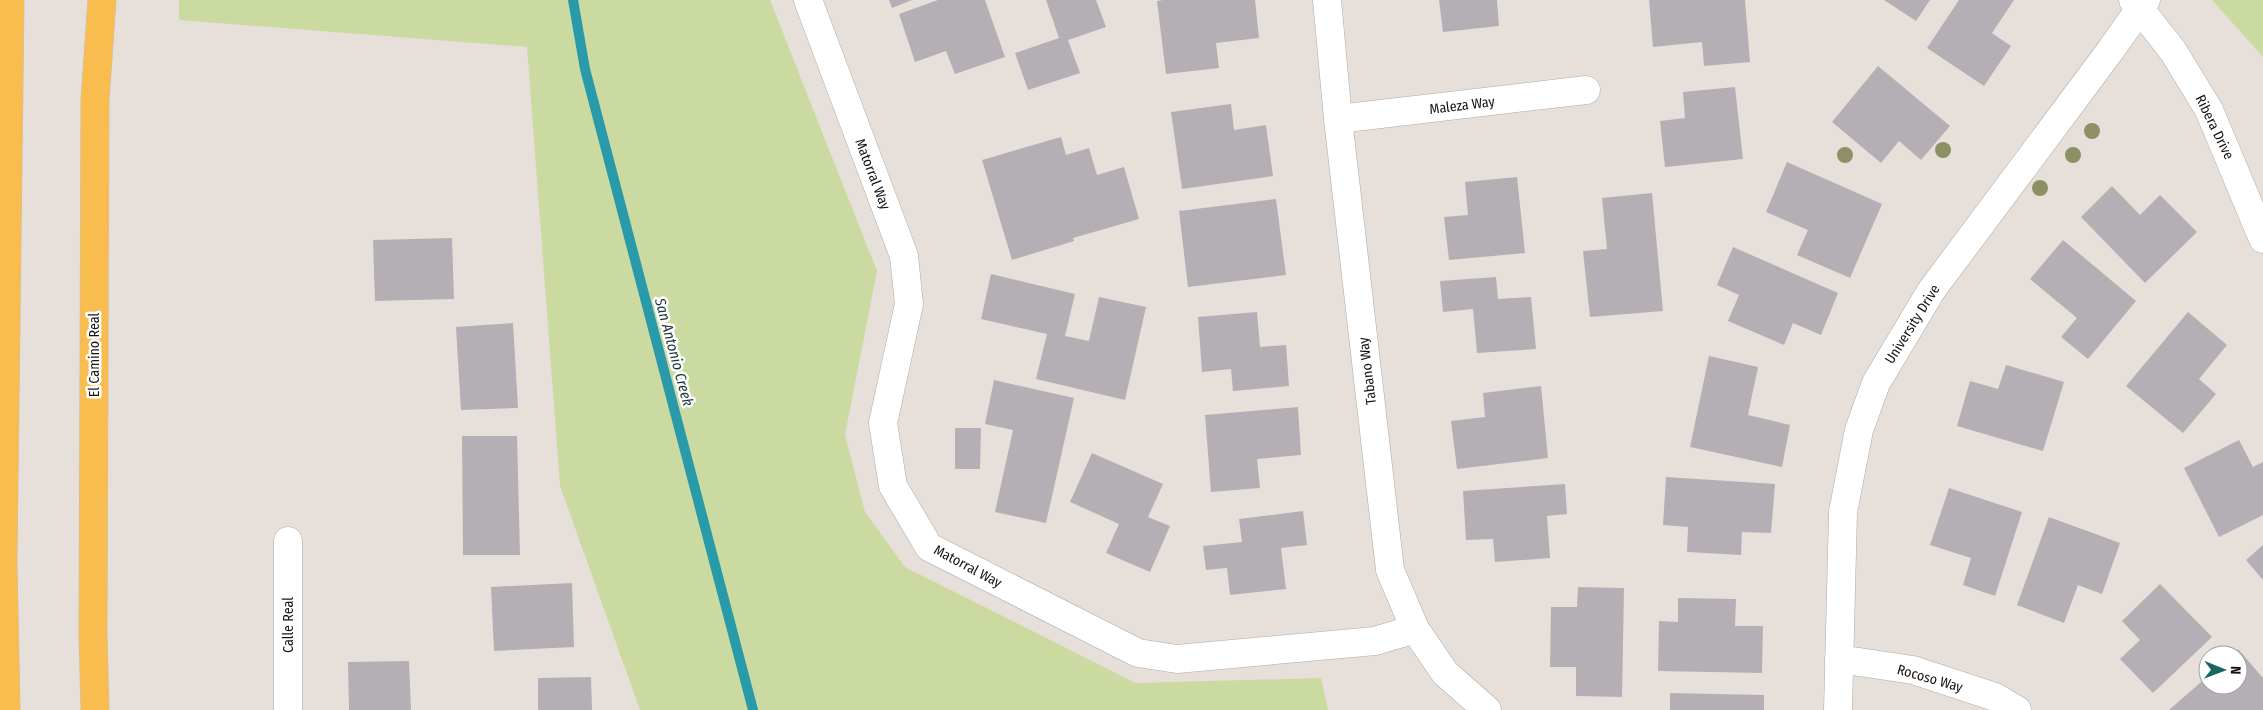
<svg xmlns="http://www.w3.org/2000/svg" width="2263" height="710" viewBox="0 0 2263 710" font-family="'Fira Sans Condensed',sans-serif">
<rect width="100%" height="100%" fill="#e7e0da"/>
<path fill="#cbdaa1" d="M179,0h591l107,271 -32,164 20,77 40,55 231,116 185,-5 7,32h-688l-80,-224 -33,-439 -348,-27z
M2212,0h51v57z"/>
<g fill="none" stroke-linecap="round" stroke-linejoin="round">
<path stroke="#299aaa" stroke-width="10" d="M573,0l12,69 168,641"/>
</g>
<path fill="#b4afb5" d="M889,0h23l-20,8z
M938,0h47l20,57 -50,17 -9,-23 -31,11 -16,-48z
M1046,0h50l10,27 -38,13 12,33 -52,17 -13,-37 44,-15z
M1163,0h92l4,38 -43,5 3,25 -53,6 -9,-73z
M1439,0h58l2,26 -56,6z
M1649,0h96l5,62 -46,4 -2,-24 -49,5z
M1884,0h46l-14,21z
M1959,0h55l-22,33 19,13 -27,40 -57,-38z
M1878,66l72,60 -29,34 -22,-19 -18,22 -49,-41z
M1735,87l8,72 -78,8 -5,-46 25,-3 -2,-26z
M1231,104l3,26 32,-5 7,51 -91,13 -11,-77z
M1061,137l5,18 23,-7 8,27 27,-8 15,52 -66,19 1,3 -62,19 -30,-100z
M1787,162l95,42 -32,74 -53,-23 11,-25 -42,-18z
M1517,177l8,76 -76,7 -5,-43 24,-2 -3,-33z
M2112,186l28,29 20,-20 37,37 -52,51 -64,-66z
M1652,193l11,118 -73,6 -7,-66 24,-2 -5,-51z
M1276,199l10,76 -98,12 -9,-76z
M452,238l2,61 -79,2 -2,-61z
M2063,240l73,61 -48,58 -27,-22 16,-19 -47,-39z
M1733,247l105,46 -17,42 -28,-12 -9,22 -56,-24 11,-26 -22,-10z
M991,274l84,20 -10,42 24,5 10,-44 47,10 -21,93 -89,-21 11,-45 -66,-15z
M1496,277l2,22 33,-2 5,52 -59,4 -4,-44 -30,3 -3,-31z
M1257,312l3,35 26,-2 3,41 -56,5 -2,-22 -29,3 -4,-55z
M2188,312l39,33 -28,34 17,15 -33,39 -57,-47z
M513,323l5,85 -57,2 -5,-83z
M1709,356l49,11 -10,48 42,10 -8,42 -92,-20z
M2006,365l58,17 -21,69 -86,-25 13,-45 28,8z
M994,380l80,18 -28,125 -51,-11 18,-82 -28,-6z
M1541,386l7,72 -91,11 -6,-48 34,-4 -2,-24z
M1298,407l3,48 -44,4 3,29 -49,4 -6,-77z
M955,428h26l-1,41h-25z
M462,436h55l3,119h-57z
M2239,440l14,27 10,-5v53l-44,22 -35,-69z
M1092,453l71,31 -15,33 22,9 -20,46 -44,-19 13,-29 -49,-22z
M1666,477l109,7 -4,49 -29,-1 -1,23 -54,-3 1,-25 -25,-2z
M1565,484l2,30 -20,2 3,42 -55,4 -2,-23 -27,1 -3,-49z
M1949,488l73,24 -27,84 -32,-11 8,-27 -41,-13z
M1303,511l4,34 -26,3 5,41 -56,6 -3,-27 -21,2 -3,-24 39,-4 -3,-23z
M2049,517l71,26 -18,51 -24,-9 -14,38 -47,-18z
M2263,545v35l-17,-20z
M572,583l2,64 -80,4 -3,-64z
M2160,584l52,53 -59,56 -33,-34 20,-19 -18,-19z
M1578,587l46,1 -2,109 -46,-1v-29h-26l1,-60h26z
M1678,598l58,1 -1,27h28l-1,47 -104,-2 1,-50 19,1z
M2238,649l25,29v32h-94l39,-34v9h30v-30h-6z
M409,661l2,49h-62l-1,-48z
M591,677l1,33h-54v-32z
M1670,693l94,2v15h-94z"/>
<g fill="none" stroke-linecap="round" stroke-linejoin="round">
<g stroke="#b0a9a3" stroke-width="29">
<path id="minor" d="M808,0l96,256 5,48 -26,119 10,63 36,61 209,106 39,6 198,-18 40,-12
M1327,0l11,119 52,451 25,59 30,44 42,37
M2133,0l40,51 36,59 54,129
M1338,119l248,-29
M1839,659l74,11 82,27 22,13
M288,710v-169"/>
</g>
<g stroke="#b0a9a3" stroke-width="29">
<path id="tertiary" d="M1838,710l5,-198 16,-82 17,-47 55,-92 179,-240 36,-51"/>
</g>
<g stroke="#c2c1c1" stroke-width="29">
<path id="motorway" d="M6,710l-3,-149 7,-561
M95,710l-2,-76 2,-534 7,-100"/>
</g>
<use href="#minor" stroke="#fff" stroke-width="28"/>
<use href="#tertiary" stroke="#fff" stroke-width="28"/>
<use href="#motorway" stroke="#f9bc4f" stroke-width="28"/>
</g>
<g fill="#8d9065">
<circle cx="2092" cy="131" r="8"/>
<circle cx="1943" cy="150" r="8"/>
<circle cx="1845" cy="155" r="8"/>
<circle cx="2073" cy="155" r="8"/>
<circle cx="2040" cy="188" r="8"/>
</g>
<g text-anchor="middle" stroke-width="5" stroke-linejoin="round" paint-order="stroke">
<g font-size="14" fill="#151210" stroke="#fff">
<text transform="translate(1462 105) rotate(-7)" y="5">Maleza Way</text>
<text transform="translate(2215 127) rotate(64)" y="5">Ribera Drive</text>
<text transform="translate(873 174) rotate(69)" y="5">Matorral Way</text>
<text transform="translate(1912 324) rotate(-58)" y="5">University Drive</text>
<text transform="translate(94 355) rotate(-90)" y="5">El Camino Real</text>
<text transform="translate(1367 371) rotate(-97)" y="5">Tabano Way</text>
<text transform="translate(968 566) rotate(28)" y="5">Matorral Way</text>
<text transform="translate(288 625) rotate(-90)" y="5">Calle Real</text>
<text transform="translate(1930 678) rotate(16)" y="5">Rocoso Way</text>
</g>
<g font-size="15" font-style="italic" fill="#1c3438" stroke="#fff">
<text transform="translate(674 352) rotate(75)" y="5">San Antonio Creek</text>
</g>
</g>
<g transform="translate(2223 670) rotate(91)"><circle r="24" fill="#ffffff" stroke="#a1a09f"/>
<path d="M0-4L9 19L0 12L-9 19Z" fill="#196660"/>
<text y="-8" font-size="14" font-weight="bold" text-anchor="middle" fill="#151210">N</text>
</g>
</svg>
